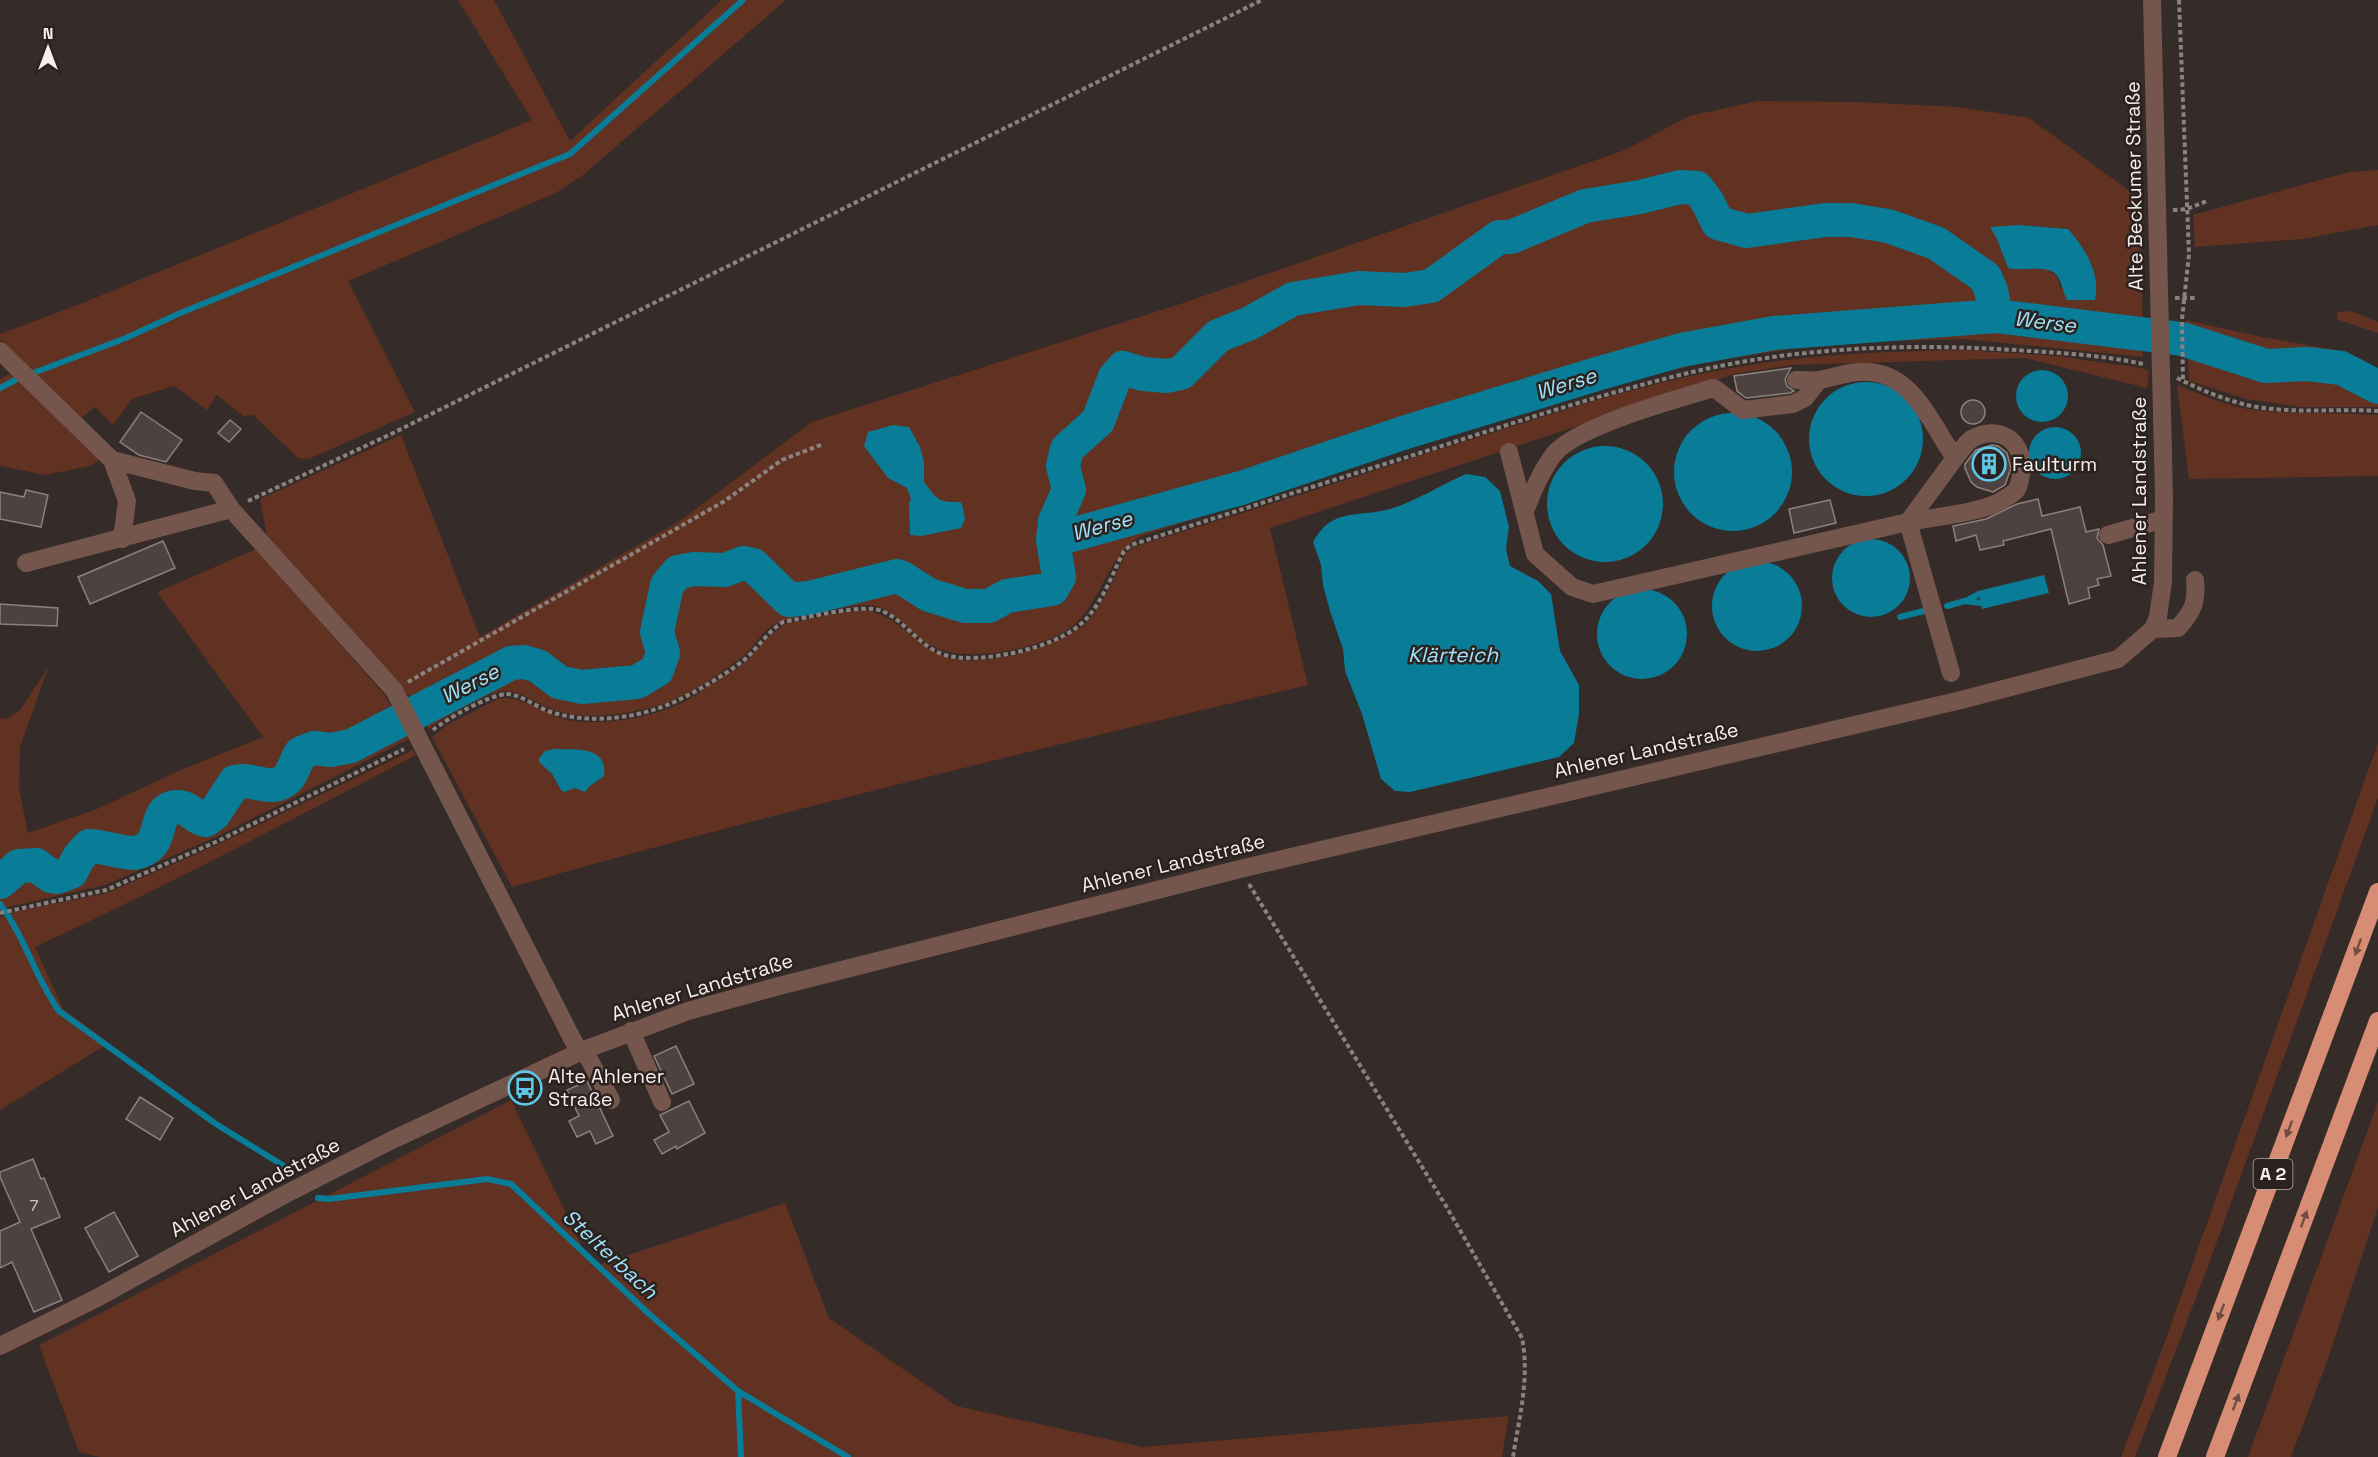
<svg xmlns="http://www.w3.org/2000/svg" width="2378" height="1457" viewBox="0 0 2378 1457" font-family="'Space Grotesk',sans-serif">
<rect width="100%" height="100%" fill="#352b28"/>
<path fill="#613121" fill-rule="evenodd" d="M458,0h36l76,141 152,-141h64l-203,175 -27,18 -208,88 67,131 -106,47 -11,-1 -45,-43 -10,1 -26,-21 -10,15 -33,-24 -42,13 -19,26 -18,-18 -15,12 31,34 -21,13 -45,9 -45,-9v-87l24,-12 -24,-28v-5l80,-30 452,-184z
M1758,101l98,1 103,5 70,11 112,81 2,158 -179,-18 -98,3 -75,7 -90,14 -86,22 -113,33 -363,119c-38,25 -38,79 -82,99 -33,15 -101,29 -132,6 -19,-14 -34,-37 -60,-37 -16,0 -81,13 -93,21 -12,9 -20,23 -31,32 -23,18 -59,42 -87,49 -34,8 -70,14 -103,2 -15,-6 -30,-18 -46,-18 -16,0 -64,28 -76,38l-18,-32 -10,-8 -133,-148 -8,-42 141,-64 79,202 201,-117 131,-98 371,-119 442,-153 64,-34zM2019,225l49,4 -7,61 -4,-14 -10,-7 -39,-1 -11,-29z
M2378,170v55l-75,14 -108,8 -2,-32 156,-43z
M2351,311l27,11v11l-42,-14 2,-7z
M2186,320l76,17 75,13 41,18v39h-77l-55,-8 -57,-18z
M1967,350l90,6 84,12 8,3 -2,17 -122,-30 -233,7 -58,9 -464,154 38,157c-266,63 -532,127 -796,202l-80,-150 13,-11 52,-27c26,-6 51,19 78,22 35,4 81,-4 112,-21 10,-6 21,-14 31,-20 8,-6 19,-11 27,-18 14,-13 23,-28 40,-38 17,-3 71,-16 85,-13 26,5 47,34 73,45 33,14 116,-8 142,-32 19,-19 29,-47 41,-71l7,-6c104,-32 208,-65 311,-99 86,-27 173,-57 261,-75 86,-18 174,-22 262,-23zM554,749h9l35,32 -8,5 -5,6 -10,-4 -14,2 -9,-16 -13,-12z
M2177,385c23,9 47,20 71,24 43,6 87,3 130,6v61l-189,3z
M256,549l128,145 25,45 -193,98 -111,48 -105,24v-191l7,1 13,-9 29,-44 -29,81 -1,42 9,44 69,-24 86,-40 80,-32 -106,-145z
M2378,743v55l-171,471 -72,188h-14l38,-99z
M413,750l3,5c-126,66 -252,132 -381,192l28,62 46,34 -109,67v-193l14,-5 93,-19 112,-49z
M511,1100l81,167 193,-64 44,115 128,88 186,41 366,-31 -7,41h-1402l-21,-5 -40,-107z
M2378,1102v105l-50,152 -37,98h-43z"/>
<path fill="#097c98" d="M2019,225l49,4c17,19 33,45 27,71h-28c-4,-8 -5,-16 -9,-23 -8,-14 -36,-5 -50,-9l-11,-29 -7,-12z
M2016 396a26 26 0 1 1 52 0a26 26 0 1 1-52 0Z
M1809 439a57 57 0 1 1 114 0a57 57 0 1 1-114 0Z
M1674 472a59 59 0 1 1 118 0a59 59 0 1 1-118 0Z
M893,425l16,2 11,20 4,15v20c14,18 13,20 36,20l2,2 3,15 -4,9 -40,8 -11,-1 -1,-32 2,-4 -4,-11 -19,-10 -24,-32 4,-14z
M2029 453a26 26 0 1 1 52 0a26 26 0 1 1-52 0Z
M1547 504a58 58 0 1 1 116 0a58 58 0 1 1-116 0Z
M1466,474l19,3 15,14 9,36 -3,22 4,17 28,15 13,13 9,57 19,34v29l-5,29 -15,14 -149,35 -15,-1 -14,-12 -19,-65 -17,-43 -2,-22 -13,-38 -7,-26 -2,-20 -8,-23c19,-35 44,-24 77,-33 26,-8 51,-24 76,-35z
M1832 578a39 39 0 1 1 78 0a39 39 0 1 1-78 0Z
M1712 606a45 45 0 1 1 90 0a45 45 0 1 1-90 0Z
M2044,575l5,18 -67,16 -4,-18z
M1597 634a45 45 0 1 1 90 0a45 45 0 1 1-90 0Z
M554,749c21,1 54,-4 50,27l-14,10 -5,6 -10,-4 -11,4 -3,-2 -9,-16 -13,-12v-4l6,-7z"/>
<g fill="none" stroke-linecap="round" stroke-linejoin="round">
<path stroke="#097c98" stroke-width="6" d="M33,373l93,-35 52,-24 392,-160 173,-154
M0,388l19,-10
M1966,601l13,-7
M1947,606l18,-5 16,2
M1900,617l24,-6
M0,904c25,33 35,73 59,107l157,113 76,47
M318,1198l11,1 158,-20 24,5 137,129 90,78 110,66
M738,1391l3,66"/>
<path stroke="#097c98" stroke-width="34" d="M1053,540l2,-19 14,-31 -6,-24 4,-17 31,-28 17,-44 8,-9 20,6 24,2 14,-3 37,-37 32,-13 43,-24 66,-11 45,2 27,-4 68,-49h12l74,-31 55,-9 40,-10 17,1 10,13 11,22 29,8 78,-11h26l37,6 48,17 49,34 6,13 5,26
M0,882l19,-16 17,-1 15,11 6,1 14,-5 8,-15 10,-11c12,0 39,8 45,7 36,-6 14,-45 44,-46 12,0 17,12 28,13l8,-6 21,-32c18,-5 37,12 53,-4 5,-6 8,-18 13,-25l13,-5 17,2 20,-4 160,-83 13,-1 14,4 21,16 22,5 56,-5 20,-12 6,-17 -6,-21 10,-47 11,-13 16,-3 31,1 18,-7 10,2 36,35 20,-2 88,-22 7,3 25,16 36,11h24l18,-10 45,-7 7,-12 -6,-37 188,-52 165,-56 194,-59 81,-23 93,-17 222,-17 186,23 84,27 41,-2 34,4 37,19"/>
</g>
<path fill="#4d423f" stroke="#8d817e" stroke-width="1.5" d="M1791,368l-6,11 2,7 7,5 -4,2 -44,5 -9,-7 -3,-15z
M1961 412a12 12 0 1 1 24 0a12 12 0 1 1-24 0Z
M141,412l41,28 -16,22 -27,-7 -19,-13z
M230,420l11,9 -12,13 -11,-9z
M1992,445l6,1 9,7 4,15 -6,17 -12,7 -16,-5 -6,-5 -6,-14v-4l11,-14z
M26,490l22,5 -7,32 -41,-8v-27l24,5z
M2038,499l4,17 38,-9 6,25 13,-3 -2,9 6,7 8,31 -14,3 2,6 -11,3 2,10 -21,6 -18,-75 -48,12 1,4 -24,5 -4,-15 -20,6 -3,-15 33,-7 31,-15z
M1830,500l6,23 -42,10 -5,-24z
M163,541l12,27 -85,36 -12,-27z
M0,604l58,4 -1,18 -57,-2z
M676,1046l18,38 -22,10 -18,-38z
M587,1081l26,55 -17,8 -6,-13 -13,6 -8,-16 10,-5 -12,-26z
M140,1097l33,21 -13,22 -34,-21z
M689,1101l16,32 -28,16 -1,-3 -14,8 -8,-14 15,-8 -9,-17z
M33,1159l8,20 3,-1 16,39 -29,12 31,71 -28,12 -22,-50 -12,6v-37l20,-9 -20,-45v-5z
M114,1212l24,44 -29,16 -24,-44z"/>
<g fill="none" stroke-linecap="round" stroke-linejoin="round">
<path stroke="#8a827f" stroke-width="4" stroke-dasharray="4.5 3" stroke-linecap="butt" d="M2179,0l10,254 -7,65 1,62
M2173,210l14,-1 20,-8
M2175,298h20
M2177,378c22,11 43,20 66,26 43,11 91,4 135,7
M248,501l141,-66 873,-435
M408,682l315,-180 59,-42 41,-16
M433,730c13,-11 56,-35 73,-36 14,0 29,12 42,17 34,12 74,9 108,-2 24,-7 68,-33 88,-49 14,-12 23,-28 39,-38 22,-4 81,-19 99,-11 24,10 37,36 63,44 35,10 112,-7 138,-33 19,-18 29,-48 41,-71l7,-6c96,-31 193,-62 289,-92 93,-30 186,-61 281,-83 107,-24 219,-27 328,-19 37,2 77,5 114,13
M1249,884l197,322 76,132c8,40 -3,80 -9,119
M0,913l106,-23 112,-49 186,-92"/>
<path stroke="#75564d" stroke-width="18" d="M0,351l112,109 15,41 -5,38
M1796,380c8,0 16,1 23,0 17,-3 34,-10 51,-8 45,4 62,54 85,86l-47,64
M1509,452l26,102 37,33 21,7 315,-72 43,151
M112,460l83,21 19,2 17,26
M1525,511c8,-20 16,-40 29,-57 23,-28 123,-55 160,-66l29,22 50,-6 12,-6 14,-18
M1908,522c25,-5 74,-9 95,-22 4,-3 12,-7 14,-11 1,-1 3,-9 3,-9 10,-33 -18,-60 -50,-40 -5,4 -10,12 -15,18
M2108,535l56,-16
M26,563l205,-54 163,181 185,362
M2153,629l25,-1c15,-17 19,-25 17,-48
M631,1031l31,71
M584,1050l27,50
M0,1346l95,-47 185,-102 110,-56 194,-91 104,-39 91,-25 461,-117 721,-169 157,-41 35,-30 5,-12 5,-35 1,-86 -12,-496"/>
<path stroke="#d78c74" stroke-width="18" d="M2167,1457l211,-565
M2215,1457l163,-436"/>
</g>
<defs><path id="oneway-solid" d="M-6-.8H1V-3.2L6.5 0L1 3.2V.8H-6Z" transform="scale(1.5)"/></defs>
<g fill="#704c40">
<use href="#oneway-solid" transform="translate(2358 947) rotate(110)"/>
<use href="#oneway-solid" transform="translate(2289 1129) rotate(110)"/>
<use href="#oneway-solid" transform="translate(2304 1219) rotate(-70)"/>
<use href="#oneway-solid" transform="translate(2221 1312) rotate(110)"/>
<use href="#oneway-solid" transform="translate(2236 1402) rotate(-70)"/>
</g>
<defs>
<g id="building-ring" transform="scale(1.725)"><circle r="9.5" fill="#2b211e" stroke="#5dc7e8" stroke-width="1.5"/><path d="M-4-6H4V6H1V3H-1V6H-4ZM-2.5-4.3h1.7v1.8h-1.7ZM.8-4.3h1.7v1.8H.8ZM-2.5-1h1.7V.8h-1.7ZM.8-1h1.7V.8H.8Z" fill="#5dc7e8"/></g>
<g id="bus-ring" transform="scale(1.725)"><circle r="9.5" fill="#2b211e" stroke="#5dc7e8" stroke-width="1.5"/><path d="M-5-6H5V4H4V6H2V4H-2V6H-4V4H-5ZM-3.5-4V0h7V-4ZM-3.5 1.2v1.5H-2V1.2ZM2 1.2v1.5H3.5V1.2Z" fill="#5dc7e8"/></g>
</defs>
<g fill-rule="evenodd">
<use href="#building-ring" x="1989" y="464"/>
<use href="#bus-ring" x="525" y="1088"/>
</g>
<g text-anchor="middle" stroke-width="5" stroke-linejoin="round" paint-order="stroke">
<g font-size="16" fill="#cbc3c1">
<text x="34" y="1211">7</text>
</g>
<rect fill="#2b211e" stroke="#b8b0ae" stroke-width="1.5" x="2253.5" y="1159" width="39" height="30" rx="4.5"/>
<g font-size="18" font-weight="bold" fill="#f5eeec">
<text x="2273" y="1180">A 2</text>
</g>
<g font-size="20" fill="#f5eeec" stroke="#2b211e">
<text transform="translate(2134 186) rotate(-91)" y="7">Alte Beckumer Straße</text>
<text transform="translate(2139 491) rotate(-90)" y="7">Ahlener Landstraße</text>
<text transform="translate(1646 750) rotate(-13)" y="7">Ahlener Landstraße</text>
<text transform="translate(1173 863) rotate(-14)" y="7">Ahlener Landstraße</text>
<text transform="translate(702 987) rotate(-17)" y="7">Ahlener Landstraße</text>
<text transform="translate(255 1187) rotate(-28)" y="7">Ahlener Landstraße</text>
</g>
<g font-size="20" fill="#f5eeec" stroke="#2b211e" text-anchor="start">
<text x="2012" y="471">Faulturm</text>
<text x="548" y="1083">Alte Ahlener<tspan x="548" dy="23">Straße</tspan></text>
</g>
<g font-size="21" font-style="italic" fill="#9ee3fb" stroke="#2b211e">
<text transform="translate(2045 322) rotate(7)" y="7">Werse</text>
<text transform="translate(1566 384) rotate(-17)" y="7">Werse</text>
<text transform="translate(1102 526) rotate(-15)" y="7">Werse</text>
<text x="1453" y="662">Klärteich</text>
<text transform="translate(470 684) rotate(-27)" y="7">Werse</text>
<text transform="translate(610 1254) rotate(43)" y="7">Stelterbach</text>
</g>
</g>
<g transform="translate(48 48)" stroke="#2b211e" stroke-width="4.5" paint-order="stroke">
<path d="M0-4.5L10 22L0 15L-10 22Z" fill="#f5eeec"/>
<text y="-9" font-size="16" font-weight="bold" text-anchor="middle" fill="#f5eeec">N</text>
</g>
</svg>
